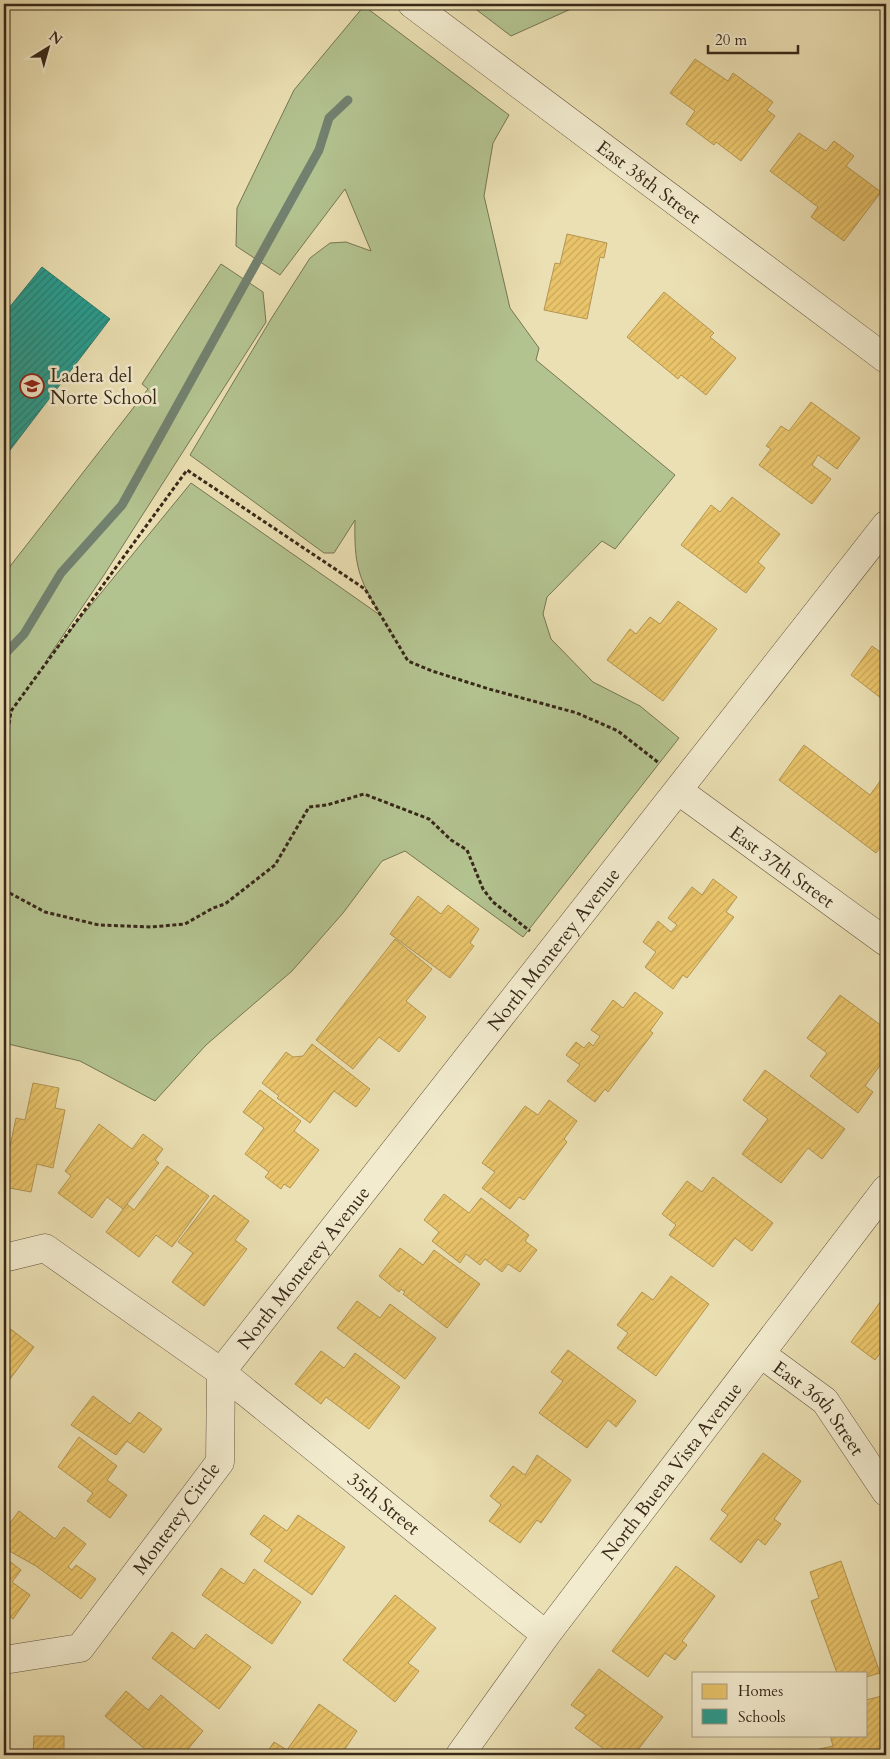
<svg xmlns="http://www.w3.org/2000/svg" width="890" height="1759" viewBox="0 0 890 1759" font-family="Cardo,serif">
<defs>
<pattern id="homes-hatch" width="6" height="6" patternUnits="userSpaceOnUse" patternTransform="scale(1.25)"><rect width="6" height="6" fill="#e9c46a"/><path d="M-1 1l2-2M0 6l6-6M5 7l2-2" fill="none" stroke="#c9a85b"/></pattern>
<pattern id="schools-hatch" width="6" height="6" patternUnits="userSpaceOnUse" patternTransform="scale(1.25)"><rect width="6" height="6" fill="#2a9d8f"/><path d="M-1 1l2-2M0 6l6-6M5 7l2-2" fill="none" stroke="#258074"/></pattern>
</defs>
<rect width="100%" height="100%" fill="#ebe0b3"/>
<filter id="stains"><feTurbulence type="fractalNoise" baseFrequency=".004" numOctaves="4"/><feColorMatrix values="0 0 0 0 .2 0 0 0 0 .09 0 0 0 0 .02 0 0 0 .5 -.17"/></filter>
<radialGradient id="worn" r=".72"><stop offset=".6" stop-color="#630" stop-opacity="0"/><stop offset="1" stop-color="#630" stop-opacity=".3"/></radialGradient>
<path fill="#b3c390" stroke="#767654" d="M469,4h113l-71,32z
M364,6l145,109 -16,28 -9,53 26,112 29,40 -3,12 139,115 -60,74 -13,-8 -55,56 -4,17 8,25 42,43 47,24 39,32 -156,199 -118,-86 -23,10 -39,52 -51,58 -86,74 -51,56 -75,-40 -76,-18v-469l144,-185 -6,-5 79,-120 42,28 3,30 -162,253 -57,84 144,-176 189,132c-22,-38 -26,-50 -25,-95l-21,33h-10l-134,-98 81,-136 39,-61 20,-15 16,-1 25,9 -26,-62 -65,86 -44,-29 1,-38 57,-118z"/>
<path fill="url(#homes-hatch)" stroke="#b49552" d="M695,59l33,22 5,-8 40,29 -6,8 8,6 -34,45 -25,-19 -2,3 -28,-21 9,-13 -25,-18z
M799,133l27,18 8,-10 20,15 -8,10 35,26 -37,49 -33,-24 7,-10 -48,-36z
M567,234l40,9 -3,15 -4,-1 -13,62 -43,-9 11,-47 5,1z
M664,292l50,41 -4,4 26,21 -30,37 -25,-20 -3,4 -51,-42z
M811,402l49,36 -23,31 -19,-14 -6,10 19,14 -19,25 -53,-39 12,-16 -5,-3 15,-20 8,5z
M732,497l48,37 -22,28 7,6 -19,25 -65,-48 30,-40 9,7z
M678,601l39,28 -54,72 -56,-41 23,-31 6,5 14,-17 10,7z
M872,646l14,10v46l-35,-27z
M804,745l66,50 16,-22v67l-10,13 -97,-73z
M713,879l24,18 -11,15 8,5 -47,61 -4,-3 -10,14 -28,-22 11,-15 -13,-10 15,-21 13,11 6,-7 -9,-7 24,-31 10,8z
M418,896l23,18 7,-9 31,24 -9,14 4,3 -24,32 -60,-44z
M395,939l37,30 -26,32 20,16 -27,35 -20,-15 -26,32 -37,-29z
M635,992l28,21 -13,18 3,2 -45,59 -3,-3 -10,13 -28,-21 13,-16 -14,-10 10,-13 8,6 5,-6 4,4 7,-10 -9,-6 22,-30 10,8z
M840,995l46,34v40l-5,-5 -16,22 8,6 -15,21 -48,-37 17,-23 -20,-15z
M312,1044l58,45 -14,18 -22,-16 -24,32 -33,-25 2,-2 -17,-13 24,-31 7,5 10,-1z
M765,1070l80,59 -23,30 -14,-11 -27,35 -39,-29 26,-35 -25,-19z
M33,1083l26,5 -4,20 10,2 -12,58 -16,-4 -6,28 -27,-5v-12l12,-57 9,2z
M260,1090l41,31 -7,10 25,19 -29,38 -6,-4 -3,5 -16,-12 4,-5 -24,-18 19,-26 -21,-16z
M549,1100l28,21 -13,18 3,3 -43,58 -5,-3 -9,12 -28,-21 13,-16 -13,-9 43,-57 13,9z
M99,1124l33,25 11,-15 20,15 -8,11 4,3 -36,46 -16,-12 -15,21 -34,-25 13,-17 -6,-5z
M167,1166l42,30 -37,51 -16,-12 -17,22 -33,-25 21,-28 7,6z
M713,1177l60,46 -21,28 -17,-13 -22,29 -44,-32 7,-10 -14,-11 25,-33 15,11z
M444,1194l25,19 12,-15 48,37 -4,6 12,9 -17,22 -12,-8 -6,8 -17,-13 -5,6 -14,-11 -6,9 -28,-22 7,-9 -15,-12z
M214,1195l35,26 -14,19 12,9 -43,57 -32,-24 21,-29 -15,-11z
M400,1248l23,17 11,-15 46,34 -33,44 -44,-34 2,-2 -4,-3 -2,3 -20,-16z
M671,1276l38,28 -53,72 -39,-28 11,-15 -11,-8 25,-33 11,8z
M886,1294v60l-4,-3 -7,9 -24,-18z
M357,1301l23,17 10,-14 46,34 -31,41 -68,-51z
M4,1324l30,23 -30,40z
M568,1350l68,51 -20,26 -8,-7 -21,28 -48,-35 24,-32 -12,-9z
M321,1351l23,17 11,-15 45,34 -31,42 -43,-32 -5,7 -26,-20z
M93,1396l37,28 9,-12 23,17 -18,24 -17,-12 -11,14 -45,-30z
M79,1437l38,29 -10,14 20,15 -17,23 -23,-17 6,-8 -35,-26z
M763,1453l38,28 -27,38 7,5 -16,21 -7,-6 -17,24 -31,-24 18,-24 -7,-5z
M537,1455l34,25 -30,43 -4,-3 -17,23 -31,-22 12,-16 -11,-9 23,-30 12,9z
M19,1511l36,28 9,-12 22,17 -18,23 4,3 4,-5 20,14 -15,20 -45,-33 -32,-18v-17z
M264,1515l23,16 11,-16 47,32 -33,48 -48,-34 8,-11 -22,-16z
M4,1557l17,13 -9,12 18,13 -17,24 -9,-7z
M841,1561l39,112 -14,4v-4h-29l-26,-72 8,-3 -9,-26z
M676,1566l39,30 -33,45 5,4 -12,15 -10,-7 -17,24 -36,-26z
M221,1568l23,16 10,-15 47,33 -29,42 -70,-49z
M395,1595l41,33 -28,35 11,8 -24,31 -52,-42z
M172,1632l22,17 12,-15 45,33 -32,42 -67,-51z
M599,1669l64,48 -29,38h-22l-37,-27 11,-13 -15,-10z
M126,1691l22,19 13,-15 42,36 -20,24h-31l-47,-39z
M886,1695v60h-70l-1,-5 18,-4 -3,-11h36v-35z
M319,1704l38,27 -16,24h-76l9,-13 13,8z
M34,1736h30v19h-31z"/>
<path fill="url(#schools-hatch)" stroke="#2e7a6c" d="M42,267l68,52 -106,139v-144z"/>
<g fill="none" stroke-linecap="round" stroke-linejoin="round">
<path stroke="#72816f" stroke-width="9" d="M4,655l20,-21 37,-61 61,-68 197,-355 10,-32 19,-18"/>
<g stroke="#655640" stroke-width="29">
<g id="minor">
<path id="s1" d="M679,791l207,151"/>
<path d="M4,1258l41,-10 176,124 -1,90 -140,186 -76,12"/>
<path id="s2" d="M761,1354l64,47 61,91"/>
<path id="s3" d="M546,1635l-325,-263 665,-847"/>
<path id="s4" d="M460,1755l86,-120 340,-446"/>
</g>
</g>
<g stroke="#655640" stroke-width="29">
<g id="tertiary">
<path id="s5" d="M412,4l474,355"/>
</g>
</g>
<path stroke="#382819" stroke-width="3" stroke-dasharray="4 2.5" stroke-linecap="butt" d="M4,727l5,-2 2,-14 176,-241 178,119 43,72 24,10 57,18 88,24 41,18 41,32
M4,890l41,22 54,13 52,2 34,-3 28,-16 12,-4 50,-39 34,-58 18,-2 37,-11 65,25 22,21 16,10 16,39 10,13 37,29"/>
<use href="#minor" stroke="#f2ebce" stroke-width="28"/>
<use href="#tertiary" stroke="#f2ebce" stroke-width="28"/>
</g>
<defs>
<g id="school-ring" transform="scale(1.25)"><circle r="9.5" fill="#f2ebce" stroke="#8f2418" stroke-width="1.5"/><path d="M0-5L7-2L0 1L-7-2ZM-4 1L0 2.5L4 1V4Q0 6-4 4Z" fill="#8f2418"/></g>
</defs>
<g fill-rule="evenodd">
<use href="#school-ring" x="32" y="386"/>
</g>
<g text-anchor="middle" stroke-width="5" stroke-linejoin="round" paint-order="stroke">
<g font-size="19" fill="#382819" stroke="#f2ebce">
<text dy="7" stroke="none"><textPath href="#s5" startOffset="296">East 38th Street</textPath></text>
<text dy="7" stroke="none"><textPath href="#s1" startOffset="128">East 37th Street</textPath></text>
<text dy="7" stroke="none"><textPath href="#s3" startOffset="956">North Monterey Avenue</textPath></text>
<text dy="7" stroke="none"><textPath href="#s3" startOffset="551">North Monterey Avenue</textPath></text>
<text dy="7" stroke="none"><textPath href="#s2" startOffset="80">East 36th Street</textPath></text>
<text dy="7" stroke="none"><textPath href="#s4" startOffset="354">North Buena Vista Avenue</textPath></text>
<text transform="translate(384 1503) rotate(39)" y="7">35th Street</text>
<text transform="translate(176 1518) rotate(-54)" y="7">Monterey Circle</text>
</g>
<g font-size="19" fill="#382819" stroke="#f2ebce" text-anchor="start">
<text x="50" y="382">Ladera del<tspan x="50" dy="22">Norte School</tspan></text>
</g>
</g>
<rect width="890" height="1759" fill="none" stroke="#ebe0b3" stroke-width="20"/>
<rect x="5" y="5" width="880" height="1749" fill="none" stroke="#382819" stroke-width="2.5"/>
<rect x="10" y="10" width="870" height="1739" fill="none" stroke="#382819"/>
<rect x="692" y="1672" width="175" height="65" fill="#f2ebce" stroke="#a89d86"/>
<rect x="702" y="1684" width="25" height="15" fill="#e9c46a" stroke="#a89d86"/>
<text x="738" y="1696" font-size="15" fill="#382819">Homes</text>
<rect x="702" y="1709" width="25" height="15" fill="#2a9d8f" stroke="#a89d86"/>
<text x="738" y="1722" font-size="15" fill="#382819">Schools</text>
<g transform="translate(48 48) rotate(37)" stroke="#f2ebce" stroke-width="4" paint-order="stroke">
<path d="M0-4L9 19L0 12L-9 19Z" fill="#382819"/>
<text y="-8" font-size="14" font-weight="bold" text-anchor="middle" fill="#382819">N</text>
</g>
<path d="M708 45v8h90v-8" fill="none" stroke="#382819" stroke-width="2.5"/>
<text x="715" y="45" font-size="15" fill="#382819" stroke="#f2ebce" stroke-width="4" paint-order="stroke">20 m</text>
<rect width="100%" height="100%" filter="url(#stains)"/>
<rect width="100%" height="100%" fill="url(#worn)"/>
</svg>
